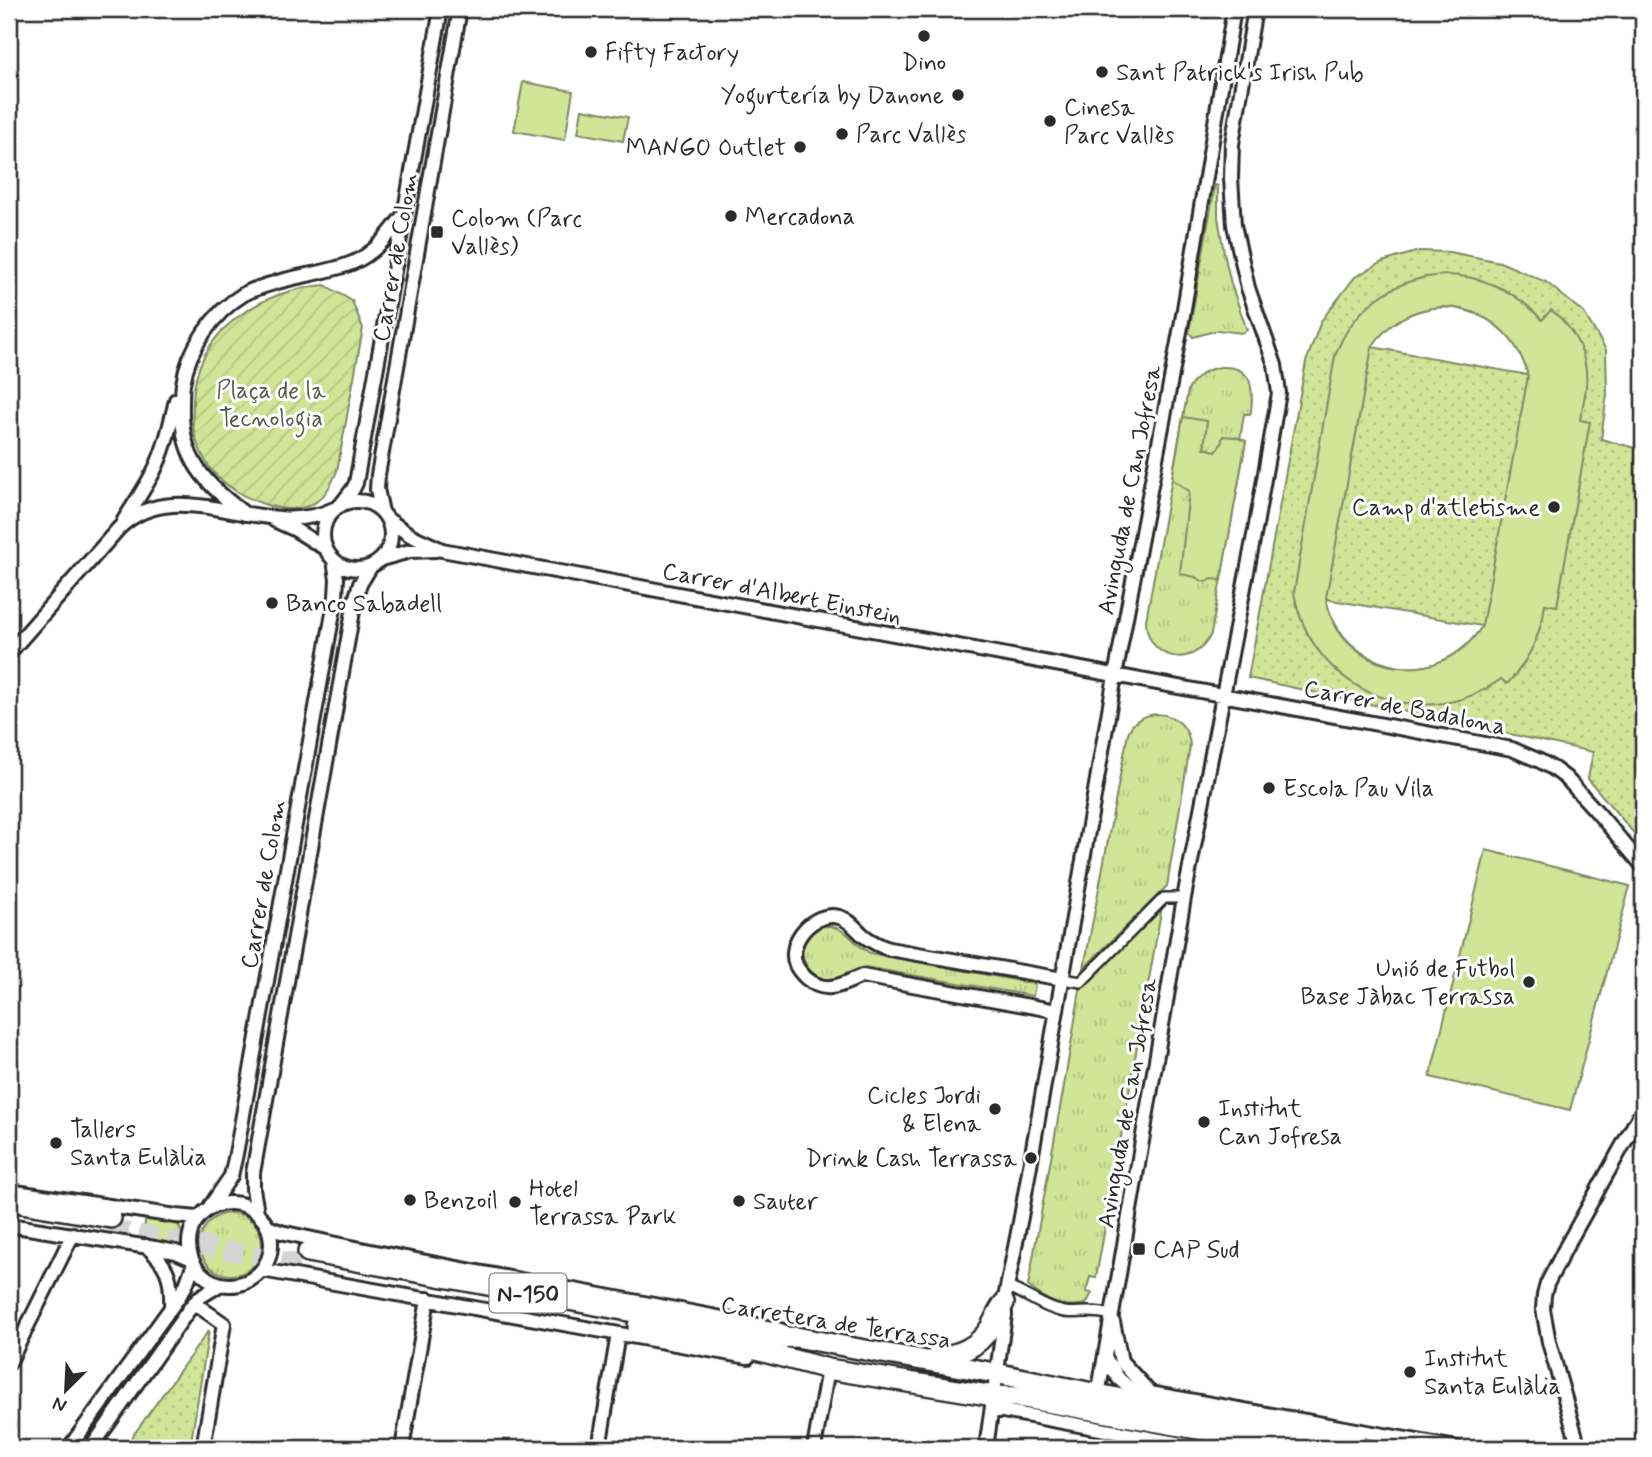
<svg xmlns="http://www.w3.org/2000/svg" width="1652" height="1457" viewBox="0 0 1652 1457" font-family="Mynerve,sans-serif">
<defs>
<pattern id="grass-tufts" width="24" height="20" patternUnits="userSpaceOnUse" patternTransform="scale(1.75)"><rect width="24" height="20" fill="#d2e498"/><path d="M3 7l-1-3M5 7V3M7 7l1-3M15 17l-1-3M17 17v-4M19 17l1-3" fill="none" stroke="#b4c483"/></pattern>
<pattern id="park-dots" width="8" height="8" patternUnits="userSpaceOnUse" patternTransform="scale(1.75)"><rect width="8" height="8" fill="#d2e498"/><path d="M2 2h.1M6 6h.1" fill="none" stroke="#b4c483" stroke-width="1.8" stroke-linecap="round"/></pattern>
<pattern id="garden-furrows" width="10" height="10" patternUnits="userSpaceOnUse" patternTransform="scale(1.75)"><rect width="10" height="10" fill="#d2e498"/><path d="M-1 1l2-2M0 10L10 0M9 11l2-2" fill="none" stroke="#b4c483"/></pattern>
</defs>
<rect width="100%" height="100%" fill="#fff"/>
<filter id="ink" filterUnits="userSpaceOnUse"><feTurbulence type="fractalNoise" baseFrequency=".0143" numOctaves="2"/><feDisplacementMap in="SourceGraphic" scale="14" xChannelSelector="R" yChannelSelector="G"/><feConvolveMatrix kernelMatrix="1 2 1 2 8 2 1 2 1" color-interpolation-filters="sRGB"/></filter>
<g filter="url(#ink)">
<path fill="url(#grass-tufts)" stroke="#7e8862" stroke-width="2" d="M1215,185l3,1v31l6,36 7,31 16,46 -5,3 -24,-3 -25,7 -4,-5 1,-6z
M1221,367c30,-1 33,18 30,44l-1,3h-6l-4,26 6,1 -35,193c-17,37 -65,26 -65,-14l42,-230c8,-14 17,-21 33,-23z
M1157,714c19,1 32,13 33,32l-23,140 -83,82 44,-235c5,-13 16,-18 29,-19z
M1162,906l-66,372 -6,-1 -4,15 6,1 -6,11c-26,5 -38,-2 -58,-18l37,-206 15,-90z
M831,926c21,6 22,18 39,27l165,31 -2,12 -168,-29c-11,2 -20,11 -31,12 -32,5 -44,-42 -14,-52 3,-1 7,-1 11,-1z
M200 1244a31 31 0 1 1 62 0a31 31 0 1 1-62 0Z
M146,1216c15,3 42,2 33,24l-8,5 -29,-4z"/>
<path fill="url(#park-dots)" stroke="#7e8862" stroke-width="2" fill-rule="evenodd" d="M1419,251l31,1 50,10 46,20 38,31 22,37 1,44 -6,45 42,11v394l-55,-65 5,-27 -345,-74 58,-316 15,-41 34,-44 27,-15zM1447,307c40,4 71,28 81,68l-156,-28c14,-27 46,-40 75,-40zM1326,599l156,27v1c-7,9 -13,17 -22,24 -49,37 -122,8 -134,-52z
M209,1330l-19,118h-66z"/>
<path fill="url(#garden-furrows)" stroke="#7e8862" stroke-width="2" d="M325,285l27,16 11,27 -26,143c-4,10 -9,20 -16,27 -28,26 -84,0 -106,-24 -8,-8 -14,-21 -18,-32 -6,-13 -4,-28 -4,-42 3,-70 67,-109 132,-115z"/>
<path fill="#d2e498" stroke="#7e8862" stroke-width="2" fill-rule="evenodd" d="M523,82l50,9 -8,49 -51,-9z
M582,109l46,8 -5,24 -45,-8z
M1446,275c39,1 70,16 96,45l9,-10c24,18 38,47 35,77 -1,11 -4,22 -6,33l10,2 -33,184 -12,-2c-4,31 -16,57 -38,80l-6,-5c-81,59 -191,10 -207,-87l41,-236c17,-48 60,-79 111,-81zM1442,307c42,0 76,28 86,69l-46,250c-41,66 -142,51 -156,-28l46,-251c16,-25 41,-38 70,-40z
M1183,417l24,4 -3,27 12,3 5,-7 2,-8 12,1 11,4 -25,139 -9,-1c-8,6 -10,1 -17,-2 -5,-1 -10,-2 -15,-3l9,-83 -17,-12z
M1486,850l144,36 -60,224 -140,-33z"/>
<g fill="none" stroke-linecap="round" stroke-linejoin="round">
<path stroke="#d5d5d5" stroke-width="19" stroke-dasharray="19 10" stroke-linecap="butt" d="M110,1229l197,36
M1355,1442l36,6"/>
<g stroke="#2b2b2b" stroke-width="14">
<path id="pedestrian" d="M1063,979l18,3 83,-84h20
M1007,1287c19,6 34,20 53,24 9,3 18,1 28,1 8,0 16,1 23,3"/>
</g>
<g stroke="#2b2b2b" stroke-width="18">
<path id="minor" d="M323 535a34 34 0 1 1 68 0a34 34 0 1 1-68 0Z
M340,506l13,-17 3,-6 85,-474
M382,512l-5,-23 1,-14 82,-466
M245,514c-40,-31 -65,-54 -63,-109 0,-7 0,-14 1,-21 5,-36 31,-72 61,-90 9,-5 20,-8 30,-11 25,-8 53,-10 78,-20 22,-9 36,-27 50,-46
M387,519l23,16 32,15 1070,199 28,12 14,8 12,9 32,35 45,53
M124,520c10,-15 20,-31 29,-47 12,-23 17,-48 23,-73
M274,520l20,9 32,20
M381,559l29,-8 26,-1
M9,653l110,-125c59,-58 146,15 215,-19
M1057,1011l-195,-35c-10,4 -20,10 -31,11 -9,1 -18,-3 -25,-9 -4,-4 -8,-8 -10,-13 -10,-23 18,-55 43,-48 10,2 18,13 25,19 8,6 16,10 25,13l174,30
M9,1191l167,25 22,2
M189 1244a41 41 0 1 1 82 0a41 41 0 1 1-82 0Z
M209,1208l22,-32 5,-22 100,-558 1,-17 -3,-19
M257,1212l-4,-23v-16l102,-573 5,-16 11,-18
M9,1225l146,23 21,4 16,7
M268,1227l13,5c165,37 331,63 496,97l6,2
M146,1246c22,19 26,32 25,60
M262,1270l486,87
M194,1303l30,21 -21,124
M1113,1322l8,39 29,32 307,55
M1105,1358l14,21 26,22
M9,1363l64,-129
M1090,1395l5,-2 5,-9 84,-486 72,-373 23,-132 -4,-28 -27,-77 -14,-63 -3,-47 1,-34 23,-135
M992,1409l211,39
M69,1448l109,-150 8,-13 8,-22
M91,1448l99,-140 10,-11 21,-13
M402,1448l26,-149
M599,1448l19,-114
M814,1448l14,-79 -7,-1
M986,1448l19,-133 -1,-12 17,-86 94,-541 67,-355 52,-312
M1579,1448l-30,-106 -6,-33 1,-14 3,-11 19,-37 77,-138"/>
</g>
<g stroke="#2b2b2b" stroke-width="24">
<path id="primary" d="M9,1201l102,17
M308,1252l467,86 21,-1 58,11 141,25 156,32 204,37
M638,1326l107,21 83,22 166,27 24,1 285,51
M936,1357c23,-2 41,-9 54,-29 5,-9 8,-17 14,-25"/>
</g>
<use href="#pedestrian" stroke="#fff" stroke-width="9"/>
<use href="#minor" stroke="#fff" stroke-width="12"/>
<use href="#primary" stroke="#fff" stroke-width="19"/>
</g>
</g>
<g fill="#2b2b2b" stroke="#fff" stroke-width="2.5">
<circle cx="924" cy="36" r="7"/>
<circle cx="591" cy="52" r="7"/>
<circle cx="1102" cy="72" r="7"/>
<circle cx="958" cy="95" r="7"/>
<circle cx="1050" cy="121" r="7"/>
<circle cx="842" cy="134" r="7"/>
<circle cx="800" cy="147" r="7"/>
<circle cx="731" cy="216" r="7"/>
<rect x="430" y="225" width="14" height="14" rx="3.5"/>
<circle cx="1554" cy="507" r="7"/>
<circle cx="272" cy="603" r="7"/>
<circle cx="1269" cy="788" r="7"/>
<circle cx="1529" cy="982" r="7"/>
<circle cx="995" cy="1109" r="7"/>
<circle cx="1204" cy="1122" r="7"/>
<circle cx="56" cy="1143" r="7"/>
<circle cx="1031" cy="1158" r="7"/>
<circle cx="410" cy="1200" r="7"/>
<circle cx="739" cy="1201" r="7"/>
<circle cx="515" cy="1202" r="7"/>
<rect x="1132" y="1242" width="14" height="14" rx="3.5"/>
<circle cx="1410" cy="1372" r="7"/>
</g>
<g text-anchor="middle" stroke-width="6" stroke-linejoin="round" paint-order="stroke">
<rect fill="#fff" stroke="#6b6b6b" stroke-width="2" x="489.5" y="1273.5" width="77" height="39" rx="5"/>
<g font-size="23" font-weight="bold" fill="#2b2b2b">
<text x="528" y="1301">N-150</text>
</g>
<g font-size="24" fill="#2b2b2b" stroke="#fff" text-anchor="start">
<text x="605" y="60">Fifty Factory</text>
<text x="924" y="70" text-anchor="middle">Dino</text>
<text x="1116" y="80">Sant Patrick's Irish Pub</text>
<text x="944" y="103" text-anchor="end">Yogurtería by Danone</text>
<text x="1064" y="115">Cinesa<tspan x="1064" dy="28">Parc Vallès</tspan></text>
<text x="856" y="142">Parc Vallès</text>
<text x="786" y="155" text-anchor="end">MANGO Outlet</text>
<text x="745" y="224">Mercadona</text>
<text x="451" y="226">Colom (Parc<tspan x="451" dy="28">Vallès)</tspan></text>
<text x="1540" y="515" text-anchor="end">Camp d'atletisme</text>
<text x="286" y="611">Banco Sabadell</text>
<text x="1283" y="796">Escola Pau Vila</text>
<text x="1515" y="976" text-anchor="end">Unió de Futbol<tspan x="1515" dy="28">Base Jàbac Terrassa</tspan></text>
<text x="981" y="1103" text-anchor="end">Cicles Jordi<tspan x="981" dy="28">&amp; Elena</tspan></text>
<text x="1218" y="1116">Institut<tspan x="1218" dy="28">Can Jofresa</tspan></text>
<text x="70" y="1137">Tallers<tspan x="70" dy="28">Santa Eulàlia</tspan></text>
<text x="1017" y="1166" text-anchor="end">Drink Cash Terrassa</text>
<text x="529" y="1196">Hotel<tspan x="529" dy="28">Terrassa Park</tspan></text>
<text x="424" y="1208">Benzoil</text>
<text x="753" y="1209">Sauter</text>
<text x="1153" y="1257">CAP Sud</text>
<text x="1424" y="1366">Institut<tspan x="1424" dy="28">Santa Eulàlia</tspan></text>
</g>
<g font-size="24" fill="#2b2b2b" stroke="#fff">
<text transform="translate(395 257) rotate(-80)" y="8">Carrer de Colom</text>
<text transform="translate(1129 490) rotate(-79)" y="8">Avinguda de Can Jofresa</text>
<text transform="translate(782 593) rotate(11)" y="8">Carrer d'Albert Einstein</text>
<text transform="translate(1405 707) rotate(11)" y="8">Carrer de Badalona</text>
<text transform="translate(263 884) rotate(-80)" y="8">Carrer de Colom</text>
<text transform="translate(1127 1103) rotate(-80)" y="8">Avinguda de Can Jofresa</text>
<text transform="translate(836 1322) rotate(9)" y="8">Carretera de Terrassa</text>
</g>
<g font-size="24" fill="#555946" stroke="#fff">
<text x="271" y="398">Plaça de la<tspan x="271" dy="28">Tecnologia</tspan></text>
</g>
</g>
<rect width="1652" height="1457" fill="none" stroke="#fff" stroke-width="35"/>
<rect x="18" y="18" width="1617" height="1422" fill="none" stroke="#2b2b2b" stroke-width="2.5" filter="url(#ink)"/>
<g transform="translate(66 1390) rotate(204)" stroke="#ffffff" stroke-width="5" paint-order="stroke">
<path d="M0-5L12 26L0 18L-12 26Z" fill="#2b2b2b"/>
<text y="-10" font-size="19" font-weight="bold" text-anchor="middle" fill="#2b2b2b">N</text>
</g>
</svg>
